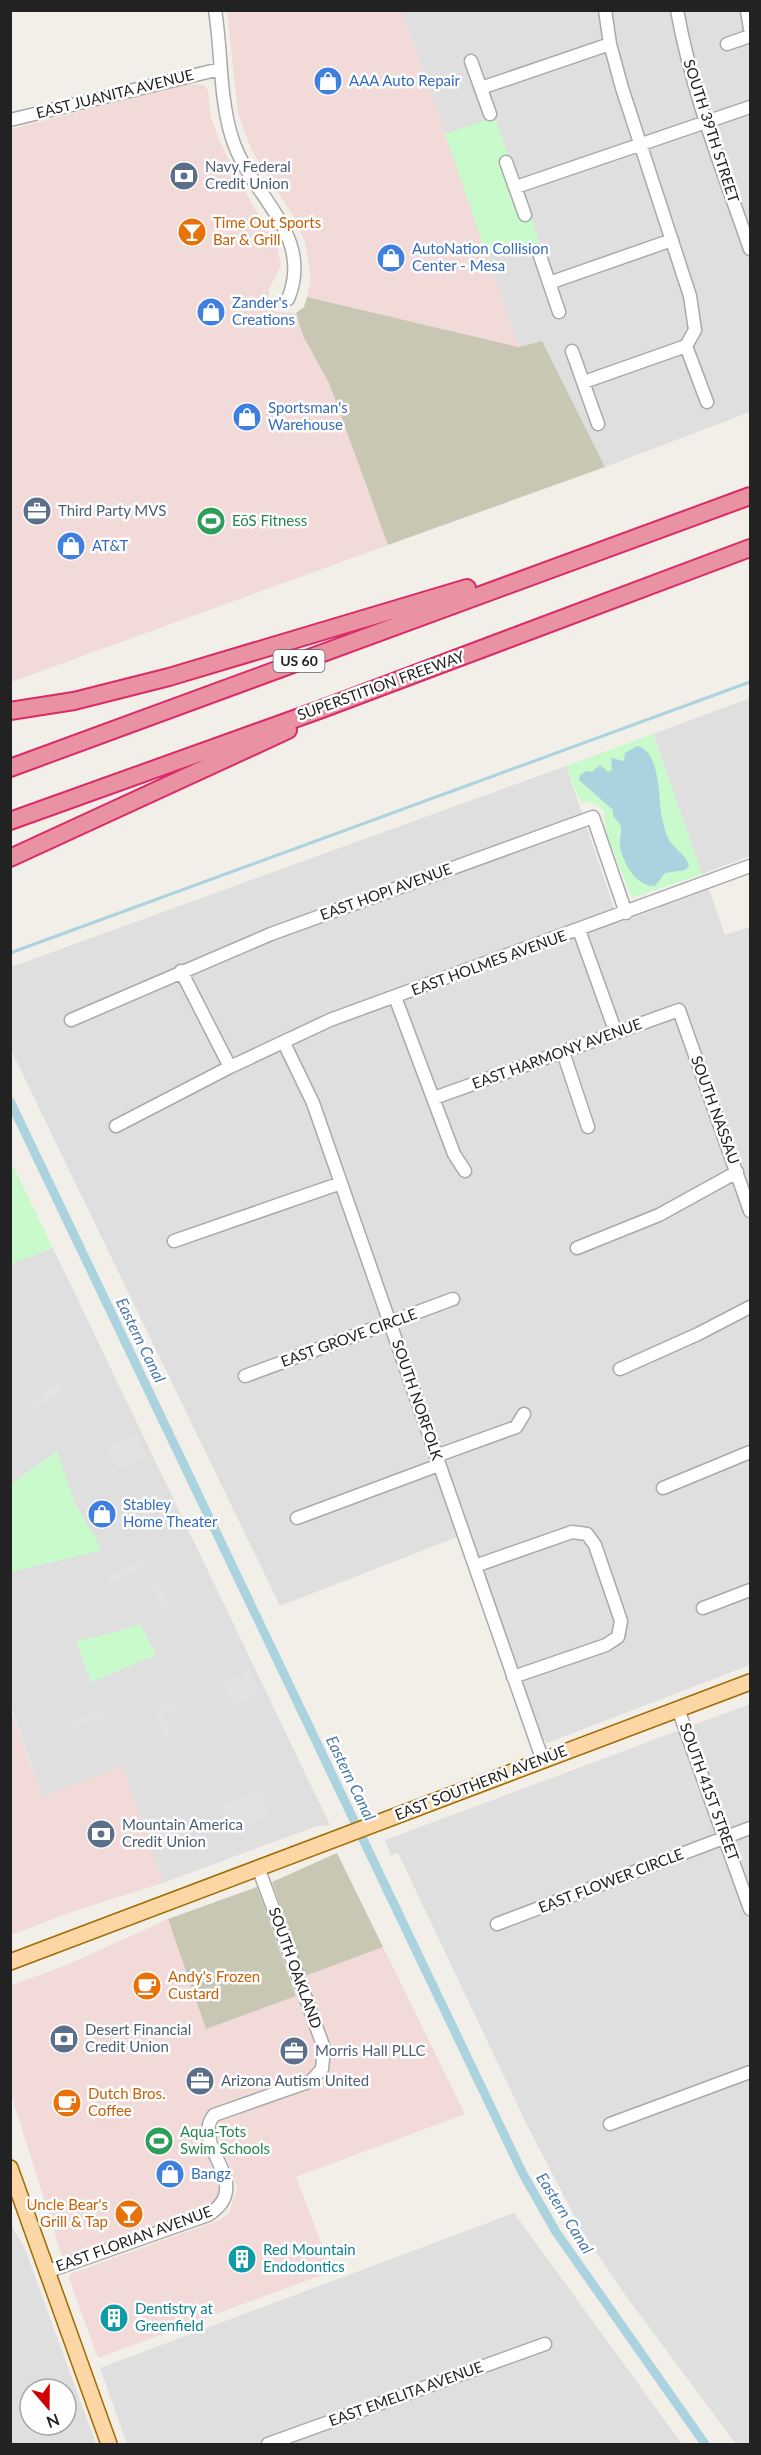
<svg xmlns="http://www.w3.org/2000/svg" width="761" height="2455" viewBox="0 0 761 2455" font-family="Lato,sans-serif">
<rect width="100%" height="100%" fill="#f2efe9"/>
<path fill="#e0dfdf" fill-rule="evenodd" d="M402,11h348v401l-145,55 -63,-125 -23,5z
M750,698v158l-48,18 -49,-140z
M566,766l53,157 90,-34 16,46 25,-8v738l-203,78 -5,-6 -72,-205 -190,74 -269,-556v-83z
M53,1248l277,577 -13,1 -154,57 -40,-116 -81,30 -31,-90 -1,-443z
M750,1704v740h-14l-110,-148 -41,-60 -57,-109 -130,-274 -7,2 -6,-15z
M514,2213l168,231h-555l-27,-76z
M10,2223l15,26 71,195h-85zM30,2389h36v36h-36z"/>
<path fill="#f2dad9" d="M227,11h175l117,336 -212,-50 4,-18 -6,-37 -13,-28 -40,-63 -14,-37z
M198,84l7,2 3,5 3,27 10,26 23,46 33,55 4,21 -12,23v16l8,7 19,1 7,23 26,47 59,162 -377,137v-553l174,-44z
M10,1707l32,90 81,-31 40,117 -89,28 -63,24z
M168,1919l38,110 90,-33 9,-20 78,-29 82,167 -169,63 34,89 -3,7 -229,85 -29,-80 1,-4 149,-54 10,-7 8,-25 -18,-50 -15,4 16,46v7l-8,11 -142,51 -8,-1 -51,-162 -1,-108 59,-22z"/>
<path fill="#c7c7b4" d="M307,297l212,50 23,-6 63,126 -217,78 -59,-162 -26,-47 -7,-23 8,-6z
M337,1853l46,94 -78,29 -33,-94z
M257,1887l39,109 -90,33 -38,-110z"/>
<path fill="#c8facc" d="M495,117l14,40 -6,3 21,59 7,-2 12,36 -8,2 -13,-10 -26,9 -11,-4 -40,-116z
M653,734l49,140 -70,24 -26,-65 -2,-23 -15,-9 -8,2 -15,-37z
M11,1162l42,86 -42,16h-1z
M57,1451l18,52 27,47 -91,22v-88z
M140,1623l16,32 -65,27 -15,-41 45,-10z"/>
<path fill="#e2e2e2" d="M58,1383l5,7 -31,21 -4,-7z
M135,1434l11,22 -29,14 -11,-23z
M143,1560l3,6 -37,18 -3,-7z
M157,1581l14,26 -8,3 -12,-26z
M248,1671l12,22 -27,13 -11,-23z
M174,1701l3,7 -13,7 7,20 -6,2 -10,-27z
M101,1710l2,8 -30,10 -1,-7z
M260,1791l11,24 -39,16 -9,-26z"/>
<path fill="#aad3df" d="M637,746c24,5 21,53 25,72 2,8 4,19 10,26 7,9 14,11 17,22l-4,4 -20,3 -10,13c-19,1 -32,-23 -35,-40 -1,-6 2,-13 1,-19 -2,-8 -9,-7 -8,-17l-34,-30 1,-5 6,-4 6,1 8,-7 8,7 4,-2 -1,-12 13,3 1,-8z"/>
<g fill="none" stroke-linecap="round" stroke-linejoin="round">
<path stroke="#aad3df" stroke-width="3" d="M10,953l740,-271"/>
<path stroke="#aad3df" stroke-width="9" d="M10,1101l513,1073 33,58 149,212"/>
<g stroke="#a9a9a9" stroke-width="15">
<path id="minor" d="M215,10c7,43 4,86 17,128 18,58 83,96 56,161
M677,10c15,83 46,161 73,239
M747,10l3,19
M727,44l23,-8
M471,61l19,53
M481,88l129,-44
M10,120l210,-51
M506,162l19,53
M516,187l234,-80
M540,256l19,56
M549,283l123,-43
M686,346l21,56
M572,351l26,73
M584,382l102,-36 9,-16 -5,-34 -68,-208 -12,-44 -5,-34
M579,930l37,103
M181,971l49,96
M395,997l59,157 11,17
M71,1020l200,-86 322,-117 33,96
M284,1043l29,60 230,658
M563,1052l25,75
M434,1098l245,-88 71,201
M116,1126l114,-59 100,-47 420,-154
M174,1241l167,-58
M577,1248l82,-33 78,-43
M620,1369l78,-35 52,-27
M245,1376l208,-77
M436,1456l80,-29 8,-13
M663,1488l87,-36
M297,1518l142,-53
M475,1566l97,-34 15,2 8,11 26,76 -3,16 -12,8 -93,32
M703,1608l47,-18
M678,1709l72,200
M497,1924l253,-96
M610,2124l140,-52
M46,2272l162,-57c49,-31 -19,-69 6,-100l97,-34 11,-12 2,-21 -66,-181
M268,2444l277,-100"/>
</g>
<g stroke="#a06b00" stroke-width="18">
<path id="major" d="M10,1962l740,-280
M10,2168l99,276"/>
</g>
<g stroke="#dc2a67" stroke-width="20">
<path id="highway" d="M10,711l64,-10 95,-24 298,-89
M10,768l740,-272
M10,821l312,-112 428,-161
M10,858l278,-128"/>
</g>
<use href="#minor" stroke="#fff" stroke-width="12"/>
<use href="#major" stroke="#fcd6a4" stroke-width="15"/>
<use href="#highway" stroke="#e892a2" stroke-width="16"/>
</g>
<defs>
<g id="shop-disc" transform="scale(1.5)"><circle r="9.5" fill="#3f7fe0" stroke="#fff"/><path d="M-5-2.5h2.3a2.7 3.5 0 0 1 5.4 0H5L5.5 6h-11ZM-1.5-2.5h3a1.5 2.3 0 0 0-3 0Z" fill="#fff"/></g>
<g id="bank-disc" transform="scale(1.5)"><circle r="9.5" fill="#5c6f8a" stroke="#fff"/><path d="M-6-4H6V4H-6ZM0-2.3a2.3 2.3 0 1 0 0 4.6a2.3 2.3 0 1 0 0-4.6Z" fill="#fff"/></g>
<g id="bar-disc" transform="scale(1.5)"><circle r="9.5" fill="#e8710a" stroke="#fff"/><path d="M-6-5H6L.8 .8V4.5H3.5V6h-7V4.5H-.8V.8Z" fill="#fff"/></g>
<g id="office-disc" transform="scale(1.5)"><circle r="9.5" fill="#5c6f8a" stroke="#fff"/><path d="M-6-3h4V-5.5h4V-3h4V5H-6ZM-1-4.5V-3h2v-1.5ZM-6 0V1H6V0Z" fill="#fff"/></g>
<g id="stadium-disc" transform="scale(1.5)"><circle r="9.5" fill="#2e9e5b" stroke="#fff"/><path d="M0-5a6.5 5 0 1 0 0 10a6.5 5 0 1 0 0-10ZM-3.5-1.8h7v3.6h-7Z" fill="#fff"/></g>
<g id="cafe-disc" transform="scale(1.5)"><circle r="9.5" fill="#e8710a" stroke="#fff"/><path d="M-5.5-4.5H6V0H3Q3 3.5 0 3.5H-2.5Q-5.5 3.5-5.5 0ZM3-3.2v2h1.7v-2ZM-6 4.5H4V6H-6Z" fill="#fff"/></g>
<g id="building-disc" transform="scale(1.5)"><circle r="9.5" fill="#0f9aa8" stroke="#fff"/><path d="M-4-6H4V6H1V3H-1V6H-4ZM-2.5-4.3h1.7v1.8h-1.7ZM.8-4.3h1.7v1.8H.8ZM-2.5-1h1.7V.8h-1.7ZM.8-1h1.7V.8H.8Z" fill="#fff"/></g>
</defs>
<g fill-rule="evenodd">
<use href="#shop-disc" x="328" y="81"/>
<use href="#bank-disc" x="184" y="176"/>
<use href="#bar-disc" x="192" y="232"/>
<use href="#shop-disc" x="391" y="258"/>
<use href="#shop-disc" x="211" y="312"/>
<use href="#shop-disc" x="247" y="417"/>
<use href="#office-disc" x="37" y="511"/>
<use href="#stadium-disc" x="211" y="521"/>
<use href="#shop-disc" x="71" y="546"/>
<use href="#shop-disc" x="102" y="1514"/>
<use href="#bank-disc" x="101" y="1834"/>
<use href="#cafe-disc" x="147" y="1986"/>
<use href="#bank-disc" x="64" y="2039"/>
<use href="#office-disc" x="294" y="2051"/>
<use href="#office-disc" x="200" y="2081"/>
<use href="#cafe-disc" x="67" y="2103"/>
<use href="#stadium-disc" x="159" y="2141"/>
<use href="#shop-disc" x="170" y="2174"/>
<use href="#bar-disc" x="129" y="2214"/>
<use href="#building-disc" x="242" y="2259"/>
<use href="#building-disc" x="114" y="2318"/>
</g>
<g text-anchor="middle" stroke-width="5" stroke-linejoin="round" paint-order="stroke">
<rect fill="#fff" stroke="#646464" stroke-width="1.5" x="273.5" y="650" width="51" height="22" rx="4.5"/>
<g font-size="14" font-weight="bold" fill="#222">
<text x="299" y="666">US 60</text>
</g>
<g font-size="15" fill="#366cbe" stroke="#fff" text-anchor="start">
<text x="349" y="86">AAA Auto Repair</text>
<text x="412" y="254">AutoNation Collision<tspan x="412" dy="17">Center - Mesa</tspan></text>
<text x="232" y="308">Zander's<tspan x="232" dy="17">Creations</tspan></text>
<text x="268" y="413">Sportsman's<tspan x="268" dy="17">Warehouse</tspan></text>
<text x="92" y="551">AT&amp;T</text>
<text x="123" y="1510">Stabley<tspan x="123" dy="17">Home Theater</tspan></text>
<text x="191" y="2179">Bangz</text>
</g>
<g font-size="15" fill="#222" stroke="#fff">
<text transform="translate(115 94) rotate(-14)" y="5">EAST JUANITA AVENUE</text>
<text transform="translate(711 131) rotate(72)" y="5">SOUTH 39TH STREET</text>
<text transform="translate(381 686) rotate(-20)" y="5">SUPERSTITION FREEWAY</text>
<text transform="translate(386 892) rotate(-20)" y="5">EAST HOPI AVENUE</text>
<text transform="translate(489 963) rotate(-20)" y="5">EAST HOLMES AVENUE</text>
<text transform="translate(557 1054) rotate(-20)" y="5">EAST HARMONY AVENUE</text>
<text transform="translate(715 1110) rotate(70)" y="5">SOUTH NASSAU</text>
<text transform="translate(349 1338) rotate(-20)" y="5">EAST GROVE CIRCLE</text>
<text transform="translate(417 1400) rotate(71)" y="5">SOUTH NORFOLK</text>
<text transform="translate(481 1783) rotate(-21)" y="5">EAST SOUTHERN AVENUE</text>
<text transform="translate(709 1792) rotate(70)" y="5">SOUTH 41ST STREET</text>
<text transform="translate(611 1881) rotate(-21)" y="5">EAST FLOWER CIRCLE</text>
<text transform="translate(295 1968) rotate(70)" y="5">SOUTH OAKLAND</text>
<text transform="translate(134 2239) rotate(-20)" y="5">EAST FLORIAN AVENUE</text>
<text transform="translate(406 2394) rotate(-20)" y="5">EAST EMELITA AVENUE</text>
</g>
<g font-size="15" fill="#4e5e75" stroke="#fff" text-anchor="start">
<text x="205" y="172">Navy Federal<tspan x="205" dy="17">Credit Union</tspan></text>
<text x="58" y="516">Third Party MVS</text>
<text x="122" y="1830">Mountain America<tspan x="122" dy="17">Credit Union</tspan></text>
<text x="85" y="2035">Desert Financial<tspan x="85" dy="17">Credit Union</tspan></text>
<text x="315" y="2056">Morris Hall PLLC</text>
<text x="221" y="2086">Arizona Autism United</text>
</g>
<g font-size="15" fill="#c56008" stroke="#fff" text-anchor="start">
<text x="213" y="228">Time Out Sports<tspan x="213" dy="17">Bar &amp; Grill</tspan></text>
<text x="168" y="1982">Andy's Frozen<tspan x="168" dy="17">Custard</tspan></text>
<text x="88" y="2099">Dutch Bros.<tspan x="88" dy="17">Coffee</tspan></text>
<text x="108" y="2210" text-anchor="end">Uncle Bear's<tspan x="108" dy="17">Grill &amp; Tap</tspan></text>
</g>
<g font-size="15" fill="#27864d" stroke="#fff" text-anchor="start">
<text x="232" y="526">EōS Fitness</text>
<text x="180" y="2137">Aqua-Tots<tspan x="180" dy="17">Swim Schools</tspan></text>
</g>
<g font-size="15" fill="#0d838f" stroke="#fff" text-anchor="start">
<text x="263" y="2255">Red Mountain<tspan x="263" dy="17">Endodontics</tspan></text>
<text x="135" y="2314">Dentistry at<tspan x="135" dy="17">Greenfield</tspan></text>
</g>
<g font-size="16" font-style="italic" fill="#4a7aab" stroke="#fff">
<text transform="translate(141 1340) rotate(64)" y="6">Eastern Canal</text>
<text transform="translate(351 1778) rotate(64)" y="6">Eastern Canal</text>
<text transform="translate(565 2213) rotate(58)" y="6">Eastern Canal</text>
</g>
</g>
<rect width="761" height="2455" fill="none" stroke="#222222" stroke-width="24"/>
<g transform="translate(48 2407) rotate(160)"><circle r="28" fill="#ffffff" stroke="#a7a7a7" stroke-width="1.5"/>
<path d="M0-4.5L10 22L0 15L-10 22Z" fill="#d40000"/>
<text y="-9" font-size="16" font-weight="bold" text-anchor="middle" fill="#222222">N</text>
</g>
</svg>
